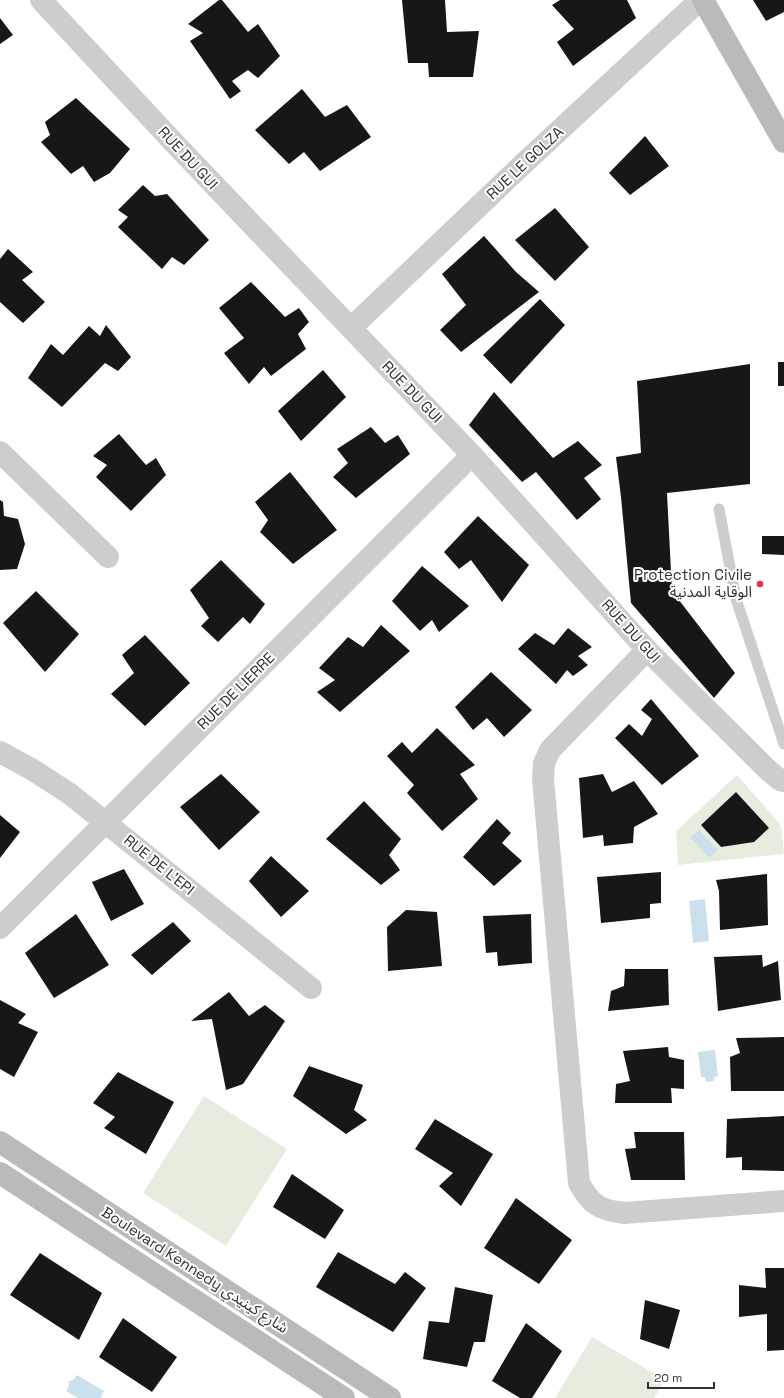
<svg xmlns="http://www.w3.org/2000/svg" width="784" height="1398" viewBox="0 0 784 1398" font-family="'Space Grotesk','Noto Sans Arabic',sans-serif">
<rect width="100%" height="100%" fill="#fff"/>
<path fill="#e6edde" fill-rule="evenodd" d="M737,775l42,48 3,8 2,23 -106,11 -2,-34zM736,792l33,36 -15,13 -33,6 -20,-22z
M204,1096l83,53 -61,97 -83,-53z
M592,1337l73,43 -11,18h-99z"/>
<path fill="#cae0ed" d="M699,830l19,20 -9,8 -19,-21z
M705,899l4,42 -16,2 -4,-42z
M715,1050l3,26 -4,1v4l-8,1 -1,-5h-4l-3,-25z
M77,1375l27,16 -3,5 1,2h-24l-12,-7 3,-6 -1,-3 6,-3z"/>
<path fill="#171717" d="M219,0h3l26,32 10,-8 22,32 -22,22 -10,-8 -16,11 9,10 -11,8 -40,-58 13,-8 -15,-9z
M402,0h43l2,32 32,-1 -6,46h-44l-1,-14h-20z
M560,0h67l9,18 -63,48 -16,-24 17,-13 -22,-24z
M753,0h31v12l-18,9z
M0,18l13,17 -13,9z
M302,89l23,28 22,-12 24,32 -51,34 -16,-19 -15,12 -34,-34z
M76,98l54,51 -20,24 -16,9 -11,-16 -12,8 -30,-32 9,-7 -5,-13z
M645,136l24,30 -39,29 -21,-22z
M143,185l12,11 12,-2 42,46 -25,25 -12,-8 -10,12 -44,-42 10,-10 -10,-7z
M555,208l34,39 -34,34 -40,-41z
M484,236l32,36 23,20 -78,60 -21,-22 26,-25 -24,-31z
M8,249l25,23 -11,8 23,22 -22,21 -23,-21v-43z
M251,282l34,35 14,-9 10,14 -11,12 8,15 -35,27 -7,-9 -15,17 -25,-31 20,-15 -25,-30z
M540,299l25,26 -54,59 -28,-29z
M106,325l25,32 -13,14 -13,-8 -43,44 -34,-29 23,-34 12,11 26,-29 11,10z
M778,362h6v24h-6z
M750,364v120l-83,9 5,98 63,82 -21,25 -83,-95 -10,-106 -5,-40 25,-4 -4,-72z
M323,370l23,27 -45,44 -23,-30z
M494,392l59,66 25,-17 24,24 -18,13 17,21 -24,21 -41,-48 -14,10 -53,-57z
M371,427l14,16 13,-8 12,19 -54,44 -23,-21 15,-14 -11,-14z
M119,434l27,31 10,-7 10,17 -35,36 -35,-34 11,-12 -14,-9z
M290,472l47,58 -44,34 -33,-32 8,-12 -13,-18z
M0,500l3,2 1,14 14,3 7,25 -8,25 -17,1z
M478,516l51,49 -27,37 -31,-42 -12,9 -15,-17z
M762,536h22v19l-22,-1z
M221,560l44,44 -15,20 -7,-7 -25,25 -17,-16 8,-8 -19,-28z
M422,566l47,40 -30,26 -7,-12 -12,11 -28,-30z
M36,591l43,43 -34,38 -42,-49z
M381,625l29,26 -70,61 -23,-20 18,-12 -16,-12 29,-31 15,10z
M568,628l24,19 -14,9 10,9 -15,11 -6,-6 -11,14 -38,-35 17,-16 19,12z
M145,635l45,48 -45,43 -34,-32 23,-21 -12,-18z
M491,672l41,38 -28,27 -17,-19 -14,12 -18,-23z
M651,699l48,57 -37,29 -47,-47 14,-14 13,12 10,-17 -11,-9z
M437,728l38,37 -15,9 18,25 -36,32 -35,-38 7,-8 -27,-29 15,-14 10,11z
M221,774l39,38 -41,38 -39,-43z
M603,774l9,18 22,-11 24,33 -24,13 -1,16 -29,3 -1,-11 -20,3 -4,-60z
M736,792l33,36 -15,14 -33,5 -20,-22z
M364,801l37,38 -12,16 11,15 -19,15 -55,-46z
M0,815l20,17 -20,26z
M497,819l14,14 -9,10 20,18 -28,25 -31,-29z
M271,856l38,35 -28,26 -32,-36z
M124,869l20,35 -33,17 -19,-39z
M661,872v31l-11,1v14l-49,5 -4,-46z
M767,874l1,51 -48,5 -1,-39 -3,-11z
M406,910l31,2 5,54 -54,5 -1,-44z
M76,914l33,51 -55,33 -29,-45z
M531,914l1,49 -34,3 -1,-14 -11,1 -3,-37z
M173,922l18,19 -39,34 -21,-20z
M762,955l1,12 15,-6 3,39 -63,11 -4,-54z
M625,969h43l1,36 -61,6 3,-20 13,-5z
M229,992l20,24 16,-11 20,16 -42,63 -17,6 -14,-71 -21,2z
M0,1000l26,14 -8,9 20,9 -24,45 -14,-8z
M784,1037v54h-53l-1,-34 10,-4 -4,-15z
M668,1047l1,10 15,3v29l-13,-1 1,15h-57l1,-19 14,-3 -7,-30z
M309,1066l54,19 -9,25 13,10 -21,14 -53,-38z
M118,1072l56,30 -28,52 -42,-26 11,-11 -22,-14z
M784,1116v55l-42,-1v-13l-16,1 1,-39z
M435,1119l58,35 -32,52 -22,-20 14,-13 -38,-24z
M634,1132h50l1,48h-54l-6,-31 11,-1z
M292,1174l52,36 -19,29 -52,-32z
M516,1198l56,42 -33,44 -55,-36z
M338,1252l57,32 10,-12 21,16 -33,44 -77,-45z
M40,1253l62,40 -23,47 -69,-45z
M765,1268h19v82l-17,1v-37l-28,3v-32l27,3z
M455,1287l38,8 -8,47h-11l-7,25 -44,-8 6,-38 20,2z
M645,1300l35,10 -11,39 -29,-10z
M123,1318l54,39 -25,35 -53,-35z
M526,1323l36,28 -30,47h-12l-28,-17z"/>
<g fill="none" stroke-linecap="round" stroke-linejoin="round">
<path stroke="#cdcdcd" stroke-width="11" d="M719,509l17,90 48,145"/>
<path stroke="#cdcdcd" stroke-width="22" d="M41,0l136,146 295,309 175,195 121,120 12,10 4,1
M351,328l171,-163 178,-165
M0,452l108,105
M647,650l-97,100 -6,13 -1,16 36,404c12,22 21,27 45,30l160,-12
M0,752l33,18 37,24 241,194
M0,928l472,-473"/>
<path stroke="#bababa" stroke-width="22" d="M703,0l81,142
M0,1142l390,256
M0,1173l344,225"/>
</g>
<circle fill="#e8313f" stroke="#fff" stroke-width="1.5" cx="760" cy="584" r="4"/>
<g text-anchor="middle" stroke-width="4" stroke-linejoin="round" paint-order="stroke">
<g font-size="15" fill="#303030" stroke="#fff">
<text transform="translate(188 158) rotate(47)" y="5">RUE DU GUI</text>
<text transform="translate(525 163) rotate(-43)" y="5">RUE LE GOLZA</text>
<text transform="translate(412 392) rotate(46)" y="5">RUE DU GUI</text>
<text transform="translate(631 631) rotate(48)" y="5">RUE DU GUI</text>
<text transform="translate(236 691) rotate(-45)" y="5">RUE DE LIERRE</text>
<text transform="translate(159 865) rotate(39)" y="5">RUE DE L'EPI</text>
<text transform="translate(195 1270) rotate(33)" y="5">Boulevard Kennedy شارع كينيدي</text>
</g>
<g font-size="15" fill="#303030" stroke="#fff" text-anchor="end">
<text x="752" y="580">Protection Civile<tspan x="752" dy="17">الوقاية المدنية</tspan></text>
</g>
</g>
<path d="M648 1382v6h66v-6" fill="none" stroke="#303030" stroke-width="2"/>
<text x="654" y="1382" font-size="12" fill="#303030" stroke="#ffffff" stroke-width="3" paint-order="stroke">20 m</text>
</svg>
